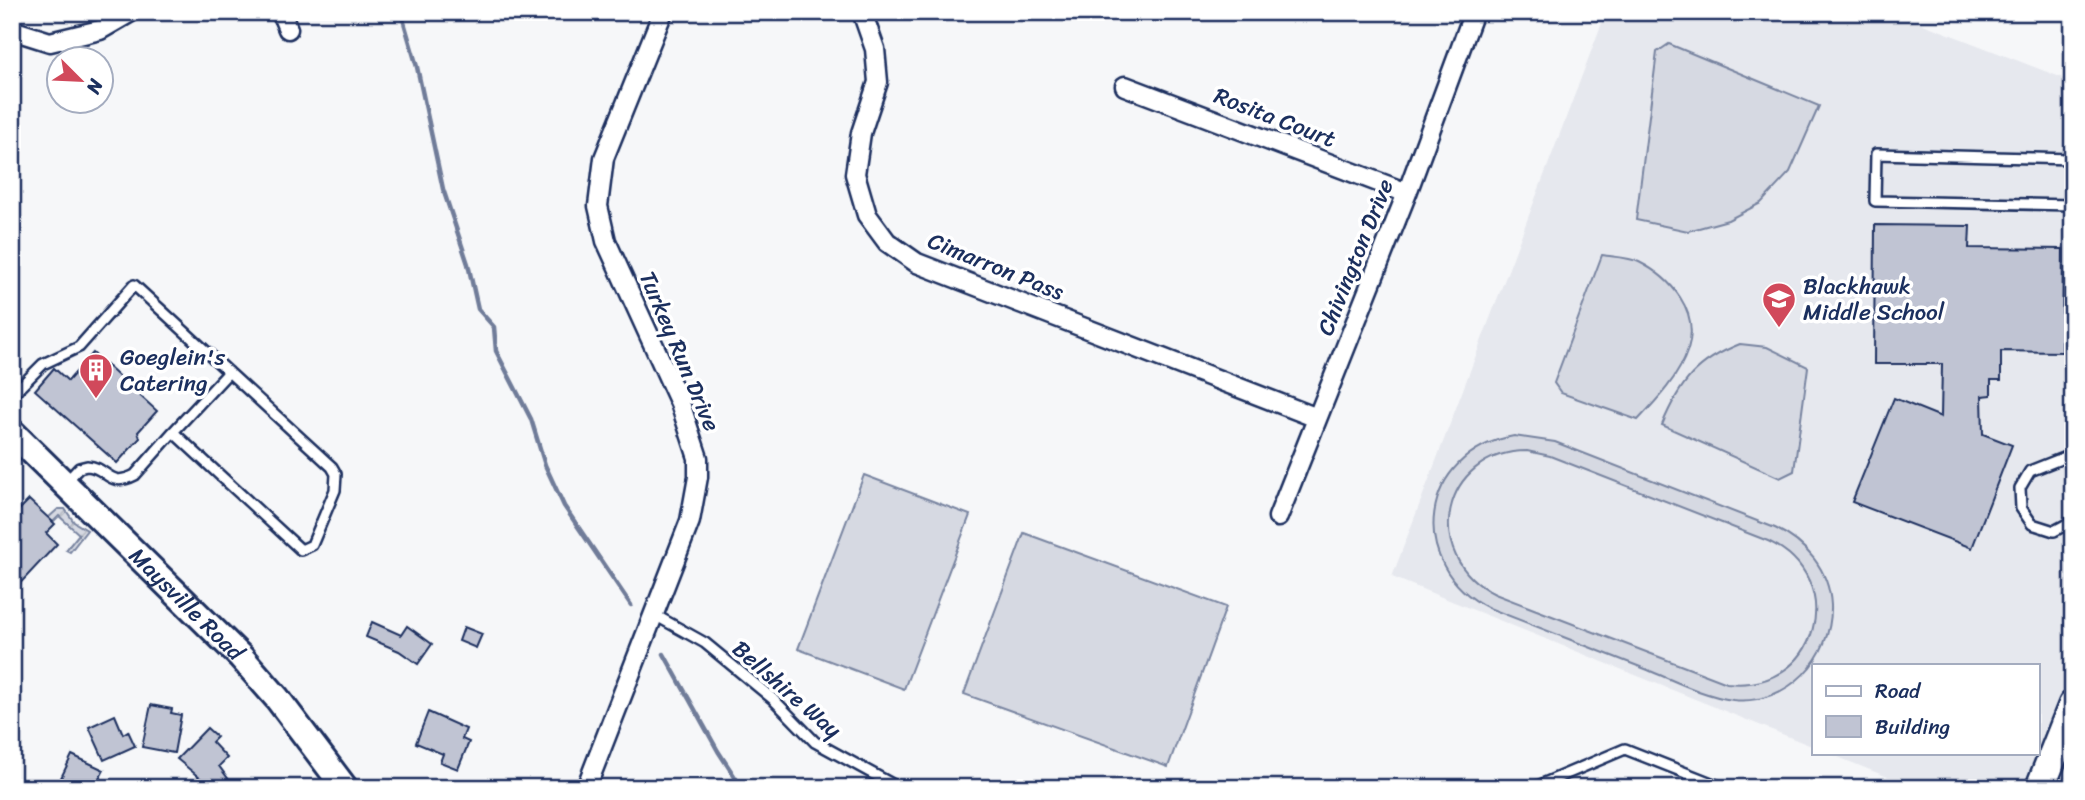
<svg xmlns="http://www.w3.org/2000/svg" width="2085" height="800" viewBox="0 0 2085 800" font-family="Sriracha,sans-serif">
<defs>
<pattern id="garden-furrows" width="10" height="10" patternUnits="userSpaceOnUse" patternTransform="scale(1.75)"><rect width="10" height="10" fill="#d6d9e2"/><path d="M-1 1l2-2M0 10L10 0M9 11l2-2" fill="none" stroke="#b7bbc4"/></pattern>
</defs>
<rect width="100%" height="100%" fill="#f6f7f9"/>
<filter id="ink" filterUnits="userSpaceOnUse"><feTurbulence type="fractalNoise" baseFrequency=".0143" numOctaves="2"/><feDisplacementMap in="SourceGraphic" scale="14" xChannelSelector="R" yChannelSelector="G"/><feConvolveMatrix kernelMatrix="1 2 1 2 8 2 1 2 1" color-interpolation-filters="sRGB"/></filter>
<g filter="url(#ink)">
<path fill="#e6e8ee" d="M1606,12h286l181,70v604l-46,102h-112l-87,-35h210v-88h-224v82l-422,-170z"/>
<path fill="url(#garden-furrows)" stroke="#7884a0" stroke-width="2" d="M58,509h7l9,13 13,8 -17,22 -4,-2 13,-16 -20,-18 -6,6 -5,-4z"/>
<path fill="#d6d9e2" stroke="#7884a0" stroke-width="2" fill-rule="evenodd" d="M1669,44l150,62 -29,66 -29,31 -33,17 -40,11 -52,-11 21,-168z
M1602,255c12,2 27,2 37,7 32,16 61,49 49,87 -9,28 -31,51 -50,71l-77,-27 -7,-10z
M1740,344l27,3 41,20 -14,104 -14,7 -118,-53c18,-43 35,-64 78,-81z
M1514,436l41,6 220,86c31,15 54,41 56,77 2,53 -44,101 -98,95 -29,-4 -58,-19 -85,-30 -53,-21 -106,-41 -159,-62 -85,-42 -69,-156 25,-172zM1527,451l23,5 218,85c82,38 50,153 -41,142l-232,-89c-76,-37 -53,-143 32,-143z
M864,475l106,40 -66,174 -106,-40z
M1024,533l202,74 -58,160 -204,-73z"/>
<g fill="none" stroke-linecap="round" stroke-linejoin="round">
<path stroke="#707c99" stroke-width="4.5" d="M401,12l16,55 26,122 25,75 10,45 16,18 2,24 35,68 14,46 19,41 67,99
M664,654l54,97 24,37"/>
</g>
<path fill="#c0c4d3" stroke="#1b2f5e" stroke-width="2" d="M1875,225l95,1 -1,22 94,1 -1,103 -61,-1v29h-10v15l-9,1 1,38 29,11 -40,103 -120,-46 42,-104 47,19 1,-53h-68z
M93,353l64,58 -19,21 2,6 -23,25 -82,-73 19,-22 14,13z
M29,500l26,24 -9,9 11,11 -45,48v-75z
M372,622l29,13 6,-9 25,18 -14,20 -19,-13 -33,-14z
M464,627l18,7 -6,14 -17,-7z
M151,705l21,4 -1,4 10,2 -7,38 -32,-6z
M428,712l38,17 -4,10 7,3 -11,27 -18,-7 3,-8 -27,-11z
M115,715l8,19 5,-3 7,15 -31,14 -15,-33z
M207,728l10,9 -5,5 15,16 -8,8 16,22h-23l-35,-29z
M72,755l32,15 -8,15 -29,3 -9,-4z"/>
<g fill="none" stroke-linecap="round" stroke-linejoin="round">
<g stroke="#1b2f5e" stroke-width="14">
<path id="service" d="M2073,159l-197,-5 -1,47 198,4
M12,395l31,-31 36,-17 55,-62 198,182 4,7 -1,16 -23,55 -11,5 -128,-118 -38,43c-27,14 -27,-8 -48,-9l-8,2 -14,15
M173,432l56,-60
M2073,454l-43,17 -10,17 1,20 11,16 22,7 19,-10
M653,614l52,29 68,56 42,43 84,46
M1206,788l1,-3 6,3
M1533,788l92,-39 99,39"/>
</g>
<g stroke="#1b2f5e" stroke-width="23">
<path id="minor" d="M281,12l7,17
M862,12l13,37 3,33 -17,51 -6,41 12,41 20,27 30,21 400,155
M12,30l38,12 50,-12 31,-18
M1125,86l282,107
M1278,517l129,-324 67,-181
M586,788l104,-267 8,-44v-19l-18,-55 -74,-162 -8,-35 6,-48 59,-146"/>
</g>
<g stroke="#1b2f5e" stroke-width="30">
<g id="secondary">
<path id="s1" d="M12,432l229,225 36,41 68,90"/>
</g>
</g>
<g stroke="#1b2f5e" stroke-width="33">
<path id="primary" d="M2040,788l33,-83"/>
</g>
<use href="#service" stroke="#fff" stroke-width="9"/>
<use href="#minor" stroke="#fff" stroke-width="18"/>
<use href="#secondary" stroke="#fff" stroke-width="24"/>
<use href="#primary" stroke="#fff" stroke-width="28"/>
</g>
</g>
<defs>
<g id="school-pin" transform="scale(1.75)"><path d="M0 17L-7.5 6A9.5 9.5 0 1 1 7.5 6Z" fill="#d1495b" stroke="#fff"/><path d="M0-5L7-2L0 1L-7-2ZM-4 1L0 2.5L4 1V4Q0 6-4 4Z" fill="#fff"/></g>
<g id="building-pin" transform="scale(1.75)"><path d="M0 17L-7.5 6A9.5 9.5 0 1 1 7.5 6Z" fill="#d1495b" stroke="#fff"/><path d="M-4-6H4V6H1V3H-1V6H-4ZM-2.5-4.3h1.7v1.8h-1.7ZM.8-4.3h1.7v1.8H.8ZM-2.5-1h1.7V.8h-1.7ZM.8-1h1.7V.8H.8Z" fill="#fff"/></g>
</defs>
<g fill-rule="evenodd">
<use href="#school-pin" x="1779" y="299"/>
<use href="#building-pin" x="96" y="370"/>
</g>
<g text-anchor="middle" stroke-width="7" stroke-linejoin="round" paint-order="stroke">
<g font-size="23" fill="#1b2f5e" stroke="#fff">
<text transform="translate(1275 117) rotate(21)" y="8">Rosita Court</text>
<text transform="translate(1355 257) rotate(-68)" y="8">Chivington Drive</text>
<text transform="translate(996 266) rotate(22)" y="8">Cimarron Pass</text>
<text transform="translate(680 351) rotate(67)" y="8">Turkey Run Drive</text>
<text dy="8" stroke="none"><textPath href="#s1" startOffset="245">Maysville Road</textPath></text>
<text transform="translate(787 689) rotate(41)" y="8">Bellshire Way</text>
</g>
<g font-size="23" fill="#1b2f5e" stroke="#fff" text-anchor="start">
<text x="1803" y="294">Blackhawk<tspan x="1803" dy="26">Middle School</tspan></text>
<text x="120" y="365">Goeglein's<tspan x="120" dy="26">Catering</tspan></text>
</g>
</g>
<rect width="2085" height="800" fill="none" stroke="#fff" stroke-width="42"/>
<rect x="21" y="21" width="2043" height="758" fill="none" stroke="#1b2f5e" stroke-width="2.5" filter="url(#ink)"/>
<rect x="1812" y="664" width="228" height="91" fill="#ffffff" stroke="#a4acbf" stroke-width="2"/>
<rect x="1826" y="686" width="35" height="10" fill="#ffffff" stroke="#a4acbf" stroke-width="2"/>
<text x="1875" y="698" font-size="21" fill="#1b2f5e">Road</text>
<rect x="1826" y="716" width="35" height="21" fill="#c0c4d3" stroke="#a4acbf" stroke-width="2"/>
<text x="1875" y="734" font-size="21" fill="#1b2f5e">Building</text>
<g transform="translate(80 80) rotate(114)"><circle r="33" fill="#ffffff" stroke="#a4acbf" stroke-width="2"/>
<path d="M0-5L12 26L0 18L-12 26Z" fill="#d1495b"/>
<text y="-10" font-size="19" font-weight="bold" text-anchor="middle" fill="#1b2f5e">N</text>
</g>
</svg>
